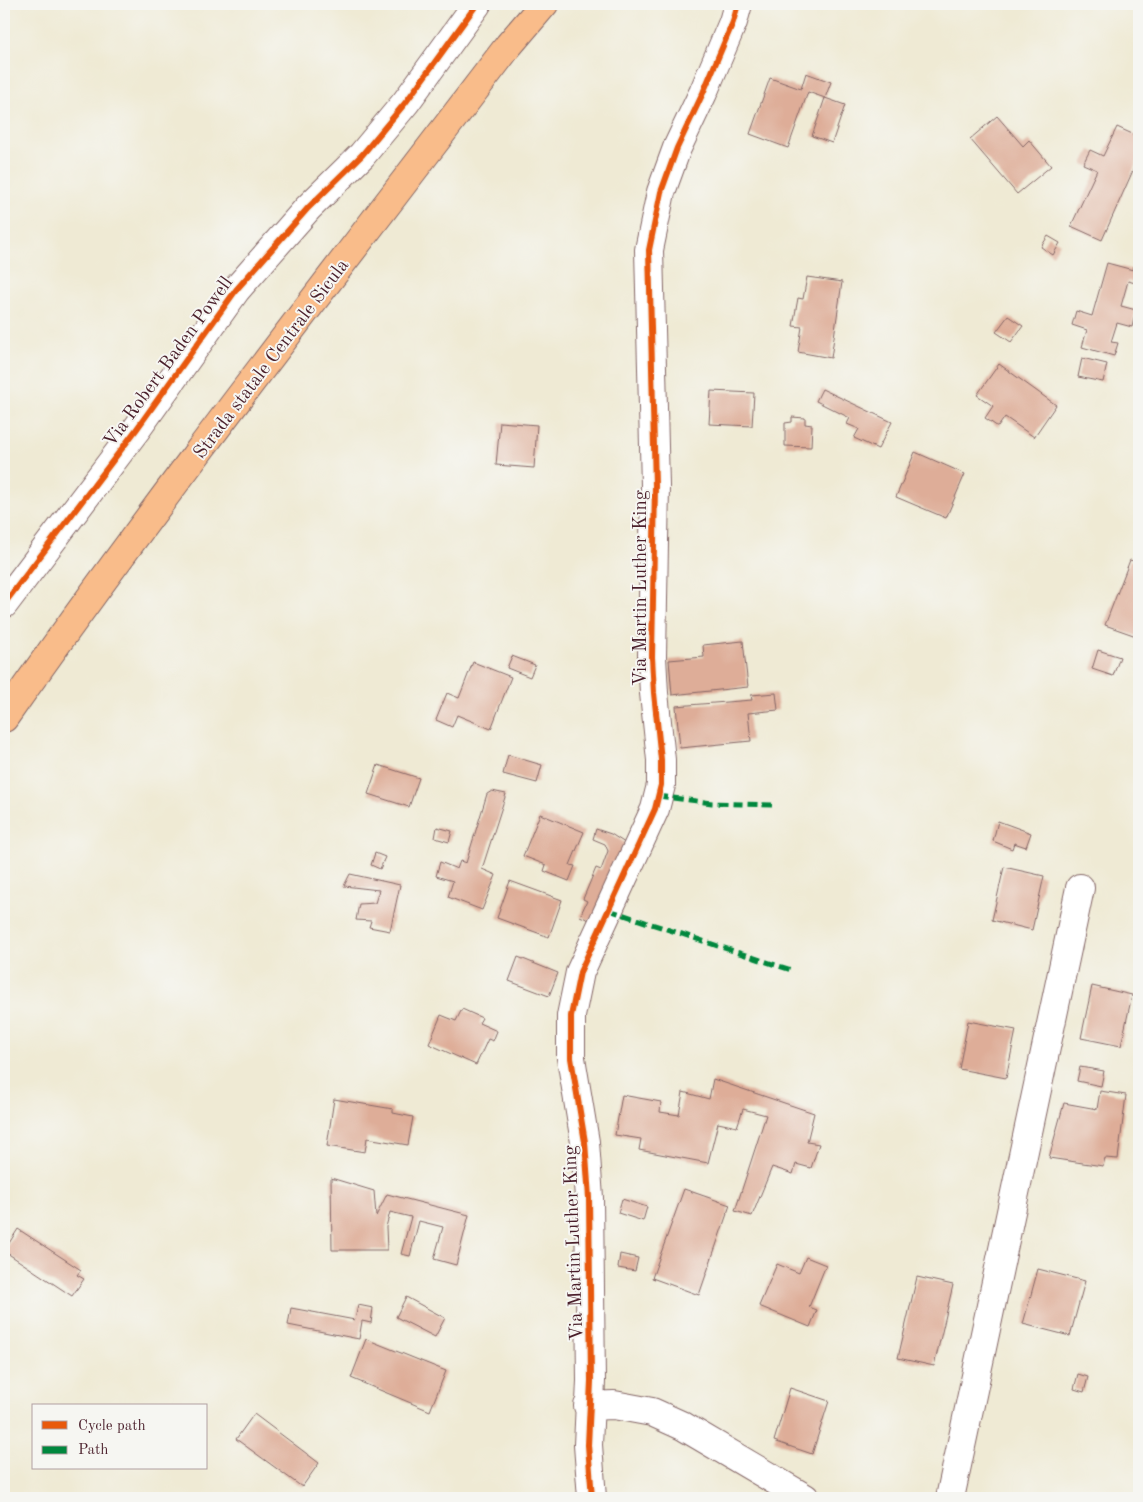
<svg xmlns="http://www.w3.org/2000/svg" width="1143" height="1502" viewBox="0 0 1143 1502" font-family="'Old Standard TT',serif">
<rect width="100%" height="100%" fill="#f6f6f2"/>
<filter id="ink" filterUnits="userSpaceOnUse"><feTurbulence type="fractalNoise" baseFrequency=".02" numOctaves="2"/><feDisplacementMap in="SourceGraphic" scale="10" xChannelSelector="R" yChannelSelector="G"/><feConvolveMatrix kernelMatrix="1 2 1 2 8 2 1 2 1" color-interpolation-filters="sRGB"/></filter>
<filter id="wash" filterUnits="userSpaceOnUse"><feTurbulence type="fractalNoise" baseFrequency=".0096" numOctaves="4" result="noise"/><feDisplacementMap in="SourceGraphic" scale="20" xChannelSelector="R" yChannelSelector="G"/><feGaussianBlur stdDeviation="1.12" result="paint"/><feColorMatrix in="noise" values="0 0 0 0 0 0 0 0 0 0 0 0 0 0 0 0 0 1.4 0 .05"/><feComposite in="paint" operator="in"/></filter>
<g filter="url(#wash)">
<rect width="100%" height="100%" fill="#efead4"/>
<g id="blocks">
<path fill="#dead98" d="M806,73l25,9 -6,16 -17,-6 -20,56 -38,-14 20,-56 31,11z
M825,98l20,7 -13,38 -20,-7z
M997,116l26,30 6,-6 22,26 -34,28 -47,-55z
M1117,127l22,10v20l-37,83 -31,-14 26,-56 -14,-6 7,-14 13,6z
M1048,236l12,7 -7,12 -12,-8z
M1137,255l2,1v28l-11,-3 -7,25 15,4 -4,17 -15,-4 -6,19 7,1 -4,13 -32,-9 5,-17 -15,-5 4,-14 16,5 15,-53 26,7z
M807,277l35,5 -11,76 -33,-6 4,-25 -9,-1 5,-28 5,1z
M1008,316l15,10 -12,16 -15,-10z
M1082,358l25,6 -4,18 -25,-5z
M999,364l57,41 -22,32 -29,-20 -7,10 -13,-9 8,-12 -16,-11z
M822,389l70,33 -14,27 -24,-11 5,-9 -12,-5 3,-6 -34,-17z
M711,391l43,2 -2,33 -43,-2z
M792,417l13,1v6l7,1 -1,22 -26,-1v-23l7,-1z
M500,422l37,3 -3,43 -38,-3z
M915,452l50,22 -19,44 -50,-21z
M1130,560l9,3v74l-34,-12z
M743,641l5,46 -76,8 -3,-35 35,-3 -1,-12z
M1098,650l22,7 -7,19 -21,-7z
M512,656l23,9 -5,12 -23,-9z
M473,662l38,15 -20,52 -34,-14 -5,12 -16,-7 11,-27 12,5z
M776,693l2,17 -30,3 3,28 -71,7 -4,-42 76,-6 -1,-5z
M508,755l34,10 -5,18 -34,-9z
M378,765l41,13 -10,29 -41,-13z
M492,791l14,3 -24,75 14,6 -14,35 -34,-13 5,-16 -17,-5 4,-14 17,7 3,-8 6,2 21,-69z
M540,814l44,18 -14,33 5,1 -6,15 -25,-10 2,-6 -23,-9z
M998,821l33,12 -5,14 -12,-4 -2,6 -19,-8z
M437,827l15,4 -3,11 -14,-4z
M596,829l15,5 14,9 -29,80 -16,-7 7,-15 -4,-2 13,-31 5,2 7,-19 -3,-7 -12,-5z
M375,853l10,4 -5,12 -9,-4z
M1004,867l40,9 -12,54 -40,-10z
M350,874l50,11 -10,46 -21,-4 2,-6 -15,-1 3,-16 16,-1 4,-13 -35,-4z
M510,881l52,19 -13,37 -52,-19z
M518,957l40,16 -9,23 -40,-15z
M1092,986l40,9 -11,51 -40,-8z
M462,1009l20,9 -3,5 18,8 -4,10 -5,-2 -12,26 -47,-21 12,-29 15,6z
M968,1021l48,9 -10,48 -47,-9z
M1080,1067l24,4 -3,15 -24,-5z
M713,1079l101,34 -7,29 12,2 -8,24 -15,-4 -3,10 -21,-7 -20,49 -17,-5 31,-96 -23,-6 -6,18 -19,-4 -10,40 -69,-13 2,-11 -26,-4 7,-40 39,7 -1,10 19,3 4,-23 26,7z
M1100,1091l26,4 -8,64 -13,-1 -2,8 -54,-8 15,-55 33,6z
M334,1099l59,10v4l20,4 -5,28 -41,-7 -2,14 -38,-6z
M331,1178l43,13 2,25 11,-22 82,21 -13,50 -22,-6 9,-32 -24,-6 -9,35 -9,-2 10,-37 -21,-5 -4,15 1,23h-55z
M684,1189l46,16 -31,90 -47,-17z
M622,1199l25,8 -4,14 -25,-8z
M18,1229l63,41 -4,5 7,4 -12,17 -68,-45z
M620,1254l18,4 -3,13 -17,-3z
M806,1257l20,8 -17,42 8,3 -7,17 -51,-21 18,-42 22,9z
M1038,1269l47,12 -15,55 -47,-12z
M917,1277l36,8 -19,81 -36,-8z
M406,1297l39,21 -10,19 -39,-20z
M358,1305l15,3 -2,15 -9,-2 -3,18 -71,-14 3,-17 64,12z
M366,1339l80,32 -16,40 -79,-33z
M1078,1374l10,3 -4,15 -10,-3z
M790,1388l39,13 -17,53 -38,-13z
M254,1414l65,49 -17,24 -66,-48z"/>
</g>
</g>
<g filter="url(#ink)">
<use href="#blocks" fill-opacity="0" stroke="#846666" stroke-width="1"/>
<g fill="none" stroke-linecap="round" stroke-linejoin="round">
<g stroke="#846666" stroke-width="30">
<path id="minor" d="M4,604l132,-174 100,-140 72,-82 54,-53 44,-53 71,-98
M588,1406l26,-1 38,7 31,14 122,72
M592,1498l-4,-53 3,-64 -2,-183 -4,-56 -14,-84v-42l9,-44 75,-163 6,-24v-25l-7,-67 -2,-36 3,-171 -6,-236 12,-58 16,-44 26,-55 30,-71 5,-18
M950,1498l130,-610"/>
</g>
<g stroke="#846666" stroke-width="30">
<path id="major" d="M4,718c161,-229 335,-450 505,-673l35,-41"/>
</g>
<use href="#minor" stroke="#fff" stroke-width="28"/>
<use href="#major" stroke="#f9bc8a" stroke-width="28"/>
<path stroke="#00873e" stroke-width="5" stroke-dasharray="10 5" stroke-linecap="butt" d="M658,796l54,7 60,2
M609,910l182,60"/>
<g stroke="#f6f6f2" stroke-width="9">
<path id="cycleway" d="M4,604l132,-174 100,-140 72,-82 54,-53 44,-53 71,-98
M592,1498l-4,-53 3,-64 -2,-183 -4,-56 -14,-84v-42l9,-44 75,-163 6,-24v-25l-7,-67 -2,-36 3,-171 -6,-236 12,-58 16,-44 26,-55 30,-71 5,-18"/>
</g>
<use href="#cycleway" stroke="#e8590c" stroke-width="6"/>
</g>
</g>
<g text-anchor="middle" stroke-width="4" stroke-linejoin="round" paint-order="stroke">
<g font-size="19" fill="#4a1f2b" stroke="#f6f6f2">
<text transform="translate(270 358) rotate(-53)" y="7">Strada statale Centrale Sicula</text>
<text transform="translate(167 361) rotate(-54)" y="7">Via Robert Baden Powell</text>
<text transform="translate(639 588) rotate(-90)" y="7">Via Martin Luther King</text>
<text transform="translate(572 1243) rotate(-92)" y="7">Via Martin Luther King</text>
</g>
</g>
<rect width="1143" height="1502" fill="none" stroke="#f6f6f2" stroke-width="20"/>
<rect x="32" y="1404" width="175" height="65" fill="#f6f6f2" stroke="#b1a0a2"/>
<rect x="42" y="1421" width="25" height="8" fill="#e8590c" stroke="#b1a0a2"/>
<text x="78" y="1430" font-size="15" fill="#4a1f2b">Cycle path</text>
<rect x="42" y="1446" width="25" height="8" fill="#00873e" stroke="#b1a0a2"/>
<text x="78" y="1454" font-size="15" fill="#4a1f2b">Path</text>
</svg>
